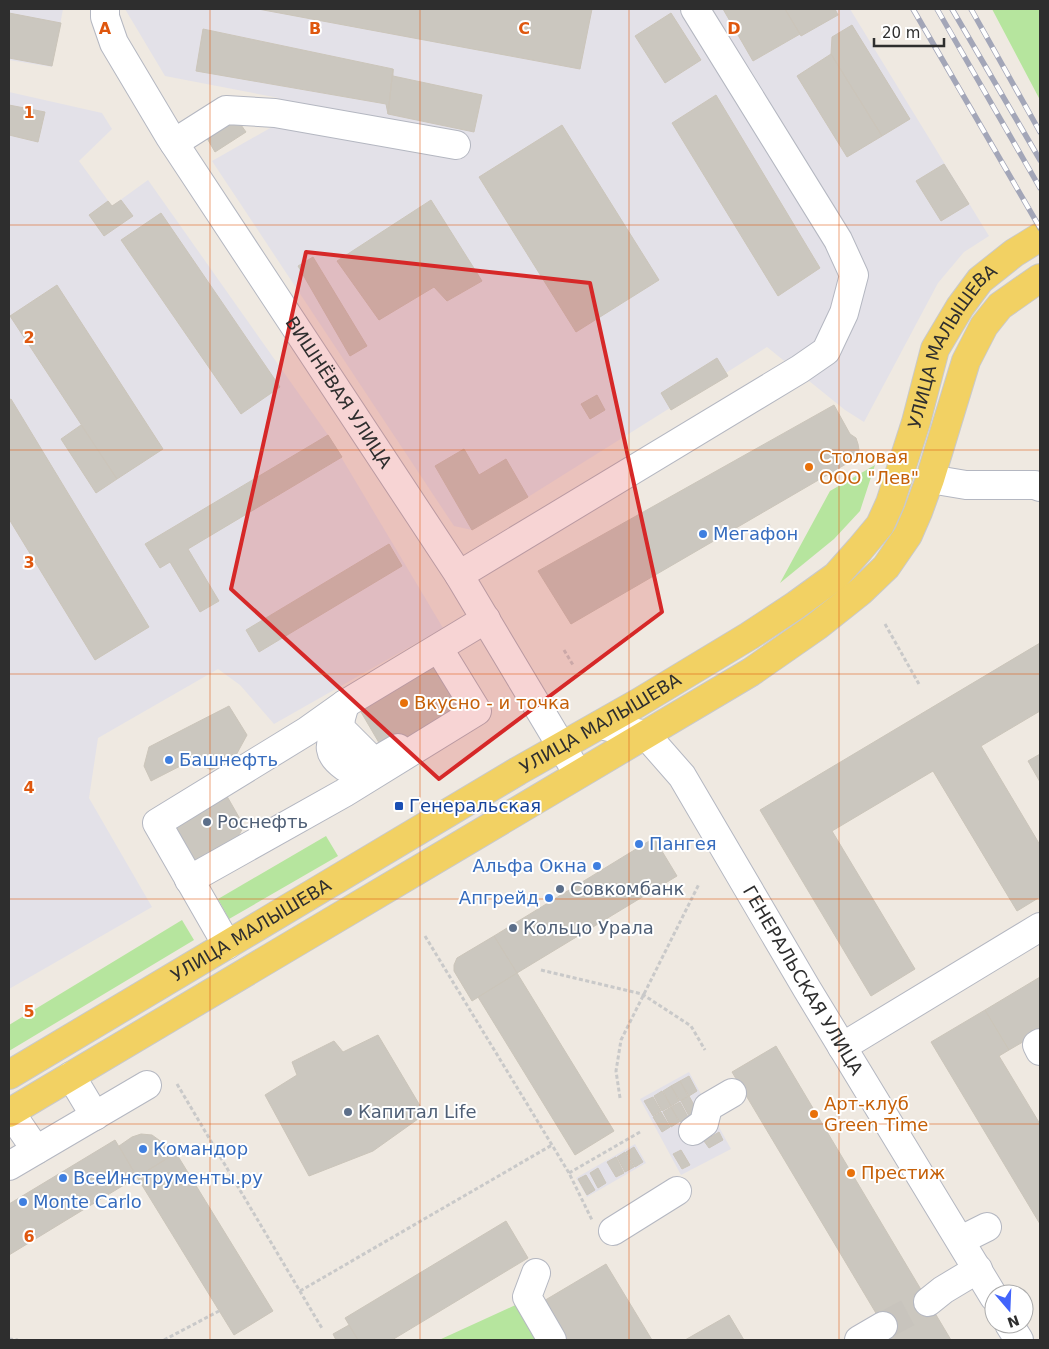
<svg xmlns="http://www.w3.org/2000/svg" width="1049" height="1349" viewBox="0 0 1049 1349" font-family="'DejaVu Sans',sans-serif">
<rect width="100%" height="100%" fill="#efe9e1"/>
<path fill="#e3e1e8" d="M9,9h54l-11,58 -43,-7z
M125,9h725l139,227 -25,16 -26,31 -74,139 -19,-12 -78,-63 -239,150 -56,33 -18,-4 -242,-365 60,-34 7,-29 -114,-22z
M9,92l93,21 10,16 -33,32 33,45 36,-26 180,255 115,193 -169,96 -34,-39 -22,-16 -120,69 -9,60 63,109 -143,82z
M689,1072l42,77 -50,26 -41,-76z
M635,1144l11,19 -59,34 -11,-19z"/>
<path fill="#b6e59e" d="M992,9h48v91z
M875,465l-15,46 -26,28 -54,44 50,-92z
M326,836l12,20 -109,63 -11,-20z
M182,920l12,20 -185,111v-26z
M522,1302l23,38h-106z"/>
<path fill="#cbc7bf" stroke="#cbc5ba" d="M258,9h334l-12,60z
M723,9h62l15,25 -47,27z
M785,9h50l3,6 -37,21z
M9,13l52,10 -9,43 -43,-8z
M671,13l30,47 -36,23 -30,-47z
M852,25l58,94 -28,17 -51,-82 1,-17z
M203,29l190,40 -5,45 -2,-10 -190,-33z
M831,54l51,82 -35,21 -50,-81z
M393,69v7l89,19 -8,37 -86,-18z
M716,95l104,173 -42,28 -106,-173z
M9,105l36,7 -7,30 -29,-7z
M234,115l12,17 -31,20 -11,-19z
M562,125l97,155 -83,52 -97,-155z
M944,164l25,40 -28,17 -25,-40z
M121,200l12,16 -29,20 -15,-21 19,-14 4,5z
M431,200l51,81 -35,20 -13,-14 -55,33 -42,-59z
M161,213l119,174 -39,27 -120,-174z
M313,257l54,89 -17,10 -52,-90z
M57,285l106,164 -46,30 -107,-163z
M717,358l11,18 -57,34 -10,-17z
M597,395l8,15 -15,9 -9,-15z
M11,399l138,228 -54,33 -86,-141v-119z
M834,405l16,29 6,4 2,6 1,6 -3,6 -5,4 -6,1 1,3 -275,160 -33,-53z
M81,425l36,54 -21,14 -35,-54z
M328,435l14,22 -154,92 31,52 -19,11 -30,-50 -10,6 -15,-24z
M464,449l15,26 27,-16 22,38 -56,33 -37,-64z
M389,544l13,22 -143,86 -13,-22z
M1040,643v68l-59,35 59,99v52l-23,14 -84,-140 -101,60 83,138 -44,27 -111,-186z
M432,655l31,53 -78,45 -31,-53z
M229,706l18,29 -12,22 -24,13 -19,-10 -41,21 -7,-15 5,-19z
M1040,754v28l-12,-21z
M220,784l24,42 -13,23 -23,13h-21l-24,-39z
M654,838l23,38 -160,97 -23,-37z
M494,936l23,37 -45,28 -18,-30v-6l3,-7z
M517,973l97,158 -39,24 -97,-158z
M1040,977v55l-31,18 -24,-40z
M985,1010l24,40 -10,6 41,68v100l-109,-182z
M378,1035l47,79 -52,37 -64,25 -44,-81 32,-20 -5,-13 42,-21 9,11z
M776,1046l175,294h-59l-160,-268z
M689,1076l8,15 -8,5 -9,-15z
M680,1081l8,15 -8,5 -9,-15z
M671,1086l8,15 -8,5 -8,-15z
M662,1091l9,15 -9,5 -8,-15z
M689,1096l9,16 -9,4 -8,-15z
M653,1097l8,14 -8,5 -9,-15z
M680,1102l8,15 -8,5 -9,-15z
M671,1107l8,15 -8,5 -8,-15z
M661,1112l9,15 -8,5 -9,-15z
M719,1132l4,8 -14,8 -5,-7z
M141,1134l11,1 11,8 8,13 -34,21 -18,-31 13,-9z
M115,1140l22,37 -128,78v-51z
M634,1147l9,15 -8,5 -9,-15z
M681,1150l9,15 -8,4 -9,-15z
M625,1152l9,15 -9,5 -8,-15z
M176,1153l97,158 -39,24 -97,-158z
M616,1157l8,16 -8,4 -9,-15z
M598,1168l8,15 -8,5 -8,-15z
M586,1175l9,15 -8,5 -9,-16z
M506,1221l22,37 -136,82h-34l-13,-22z
M606,1264l46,76h-87l-23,-38z
M729,1315l15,25h-59z
M349,1325l9,15h-22l-3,-6z"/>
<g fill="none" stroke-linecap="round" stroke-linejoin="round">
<path stroke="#c8c4bd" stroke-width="28" stroke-dasharray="28 14" stroke-linecap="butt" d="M883,1326l45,-24"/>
<g stroke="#b4b7c1" stroke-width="30">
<g id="minor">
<path id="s1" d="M105,9v8l9,26 56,94 289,438 119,199"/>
<path d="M174,143l52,-33 49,3 181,32"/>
<path d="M930,479l36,6h69l5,2"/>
<path d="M459,575l341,-206 26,-18 18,-38 10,-38 -16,-35 -143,-231"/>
<path d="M345,704l-4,14 -1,10 34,34 24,-14"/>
<path id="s2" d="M600,725l46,10 36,41 125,213 187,308"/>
<path d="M340,728c-14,16 -12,27 5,39l29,-5"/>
<path d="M189,880l155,-87 133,-82 -38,-62"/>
<path d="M227,945l-70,-122 150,-92 38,-27 141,-85"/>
<path d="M1040,1043l-3,2 3,6"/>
<path d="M842,1047l198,-120"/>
<path d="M71,1076l24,40"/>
<path d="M10,1112l26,38"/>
<path d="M693,1131l11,-8 4,-16 24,-14"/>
<path d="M9,1166l138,-81"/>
<path d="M613,1231l64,-40"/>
<path d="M961,1240l26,-13"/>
<path d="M536,1273l-9,24 25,43"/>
<path d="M928,1302l15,-12 35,-21"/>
<path d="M1009,1324l10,16"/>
<path d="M859,1340l24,-14"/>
</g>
</g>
<g stroke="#c9c9c9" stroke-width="30">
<g id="major">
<path id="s3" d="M9,1075l509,-304 120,-68 111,-67 47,-31 40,-29 24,-27 20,-24 10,-22 26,-81 19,-73 25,-42 20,-27 34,-27 26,-16"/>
<path d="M9,1113l742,-441 66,-46 44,-35 25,-24 22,-32 10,-23 12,-33 36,-118 18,-35 16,-20 40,-28"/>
</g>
</g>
<path stroke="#c9c9c9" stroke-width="3" stroke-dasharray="4 2.5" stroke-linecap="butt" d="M767,527l3,-2
M885,624l35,62
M564,650l9,15
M425,936l127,209 17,28 23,47
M541,970l101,24 49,32 14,24
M177,1084l146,246
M620,1098l-4,-27 5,-31 78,-156
M569,1173l71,-41
M300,1291l252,-146
M9,1339l9,1
M164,1340l55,-29"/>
<use href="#minor" stroke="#fff" stroke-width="28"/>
<use href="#major" stroke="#f2d163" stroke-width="28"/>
<g stroke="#a3a6b8" stroke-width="5.5">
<path id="rail" d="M913,9l127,219
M937,9l103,179
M952,9l88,151
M971,9l69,123"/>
</g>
<use href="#rail" stroke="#fff" stroke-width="4" stroke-dasharray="11" stroke-linecap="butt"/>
</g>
<path fill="#d62828" fill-opacity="0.2" stroke="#d62828" stroke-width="4" stroke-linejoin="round" d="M306,252l284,31 72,329 -223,167 -208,-190z"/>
<path fill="none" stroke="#df570e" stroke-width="1" stroke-opacity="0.55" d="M210,9v1331M420,9v1331M629,9v1331M839,9v1331M9,225h1031M9,450h1031M9,674h1031M9,899h1031M9,1124h1031"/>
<g fill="#e8710a" stroke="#fff" stroke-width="2">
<circle cx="809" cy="467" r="5"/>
<circle cx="404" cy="703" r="5"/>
<circle cx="814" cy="1114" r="5"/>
<circle cx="851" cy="1173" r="5"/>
</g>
<g fill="#3f7fe0" stroke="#fff" stroke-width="2">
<circle cx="703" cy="534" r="5"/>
<circle cx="169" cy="760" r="5"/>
<circle cx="639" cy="844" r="5"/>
<circle cx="597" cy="866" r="5"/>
<circle cx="549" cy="898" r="5"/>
<circle cx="143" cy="1149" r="5"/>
<circle cx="63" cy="1178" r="5"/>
<circle cx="23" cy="1202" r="5"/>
</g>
<rect fill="#1a4fb4" stroke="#fff" stroke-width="2" x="394" y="801" width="10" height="10" rx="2.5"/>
<g fill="#5c6f8a" stroke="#fff" stroke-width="2">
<circle cx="207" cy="822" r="5"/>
<circle cx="560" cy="889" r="5"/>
<circle cx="513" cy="928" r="5"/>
<circle cx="348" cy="1112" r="5"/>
</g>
<g text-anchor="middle" stroke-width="4" stroke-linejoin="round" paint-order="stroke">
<g font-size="18" fill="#2e2e2e" stroke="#fff">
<text dy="6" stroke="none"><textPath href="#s3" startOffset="1228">УЛИЦА МАЛЫШЕВА</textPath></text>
<text dy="6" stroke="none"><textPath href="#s1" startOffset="451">ВИШНЁВАЯ УЛИЦА</textPath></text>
<text dy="6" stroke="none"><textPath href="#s3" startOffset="688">УЛИЦА МАЛЫШЕВА</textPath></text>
<text dy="6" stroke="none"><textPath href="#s3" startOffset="282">УЛИЦА МАЛЫШЕВА</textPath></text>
<text dy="6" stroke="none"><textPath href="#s2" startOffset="339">ГЕНЕРАЛЬСКАЯ УЛИЦА</textPath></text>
</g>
<g font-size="18" fill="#c56008" stroke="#fff" text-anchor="start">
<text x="819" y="463">Столовая<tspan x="819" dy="21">ООО "Лев"</tspan></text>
<text x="414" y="709">Вкусно - и точка</text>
<text x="824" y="1110">Арт-клуб<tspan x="824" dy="21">Green Time</tspan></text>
<text x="861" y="1179">Престиж</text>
</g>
<g font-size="18" fill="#366cbe" stroke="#fff" text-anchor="start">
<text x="713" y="540">Мегафон</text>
<text x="179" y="766">Башнефть</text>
<text x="649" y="850">Пангея</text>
<text x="587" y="872" text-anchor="end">Альфа Окна</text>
<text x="539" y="904" text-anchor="end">Апгрейд</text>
<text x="153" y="1155">Командор</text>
<text x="73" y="1184">ВсеИнструменты.ру</text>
<text x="33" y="1208">Monte Carlo</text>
</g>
<g font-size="18" fill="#164399" stroke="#fff" text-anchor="start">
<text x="409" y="812">Генеральская</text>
</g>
<g font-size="18" fill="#4e5e75" stroke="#fff" text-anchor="start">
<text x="217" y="828">Роснефть</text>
<text x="570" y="895">Совкомбанк</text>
<text x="523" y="934">Кольцо Урала</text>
<text x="358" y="1118">Капитал Life</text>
</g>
</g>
<g font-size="16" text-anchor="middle" font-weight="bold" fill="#df570e" stroke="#fff" stroke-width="4" stroke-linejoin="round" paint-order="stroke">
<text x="105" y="34">A</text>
<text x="315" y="34">B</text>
<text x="524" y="34">C</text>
<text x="734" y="34">D</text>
<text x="29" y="118">1</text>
<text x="29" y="343">2</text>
<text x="29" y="568">3</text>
<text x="29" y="793">4</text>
<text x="29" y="1017">5</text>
<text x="29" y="1242">6</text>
</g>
<rect width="1049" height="1349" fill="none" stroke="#2e2e2e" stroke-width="20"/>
<g transform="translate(1009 1309) rotate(161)"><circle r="24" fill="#ffffff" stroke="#ababab"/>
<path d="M0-4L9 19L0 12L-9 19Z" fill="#4264fb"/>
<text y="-8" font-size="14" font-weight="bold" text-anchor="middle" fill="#2e2e2e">N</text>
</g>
<path d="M874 38v8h70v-8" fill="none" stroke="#2e2e2e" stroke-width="2.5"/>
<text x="882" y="38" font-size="15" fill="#2e2e2e" stroke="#ffffff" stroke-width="4" paint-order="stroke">20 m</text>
</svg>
